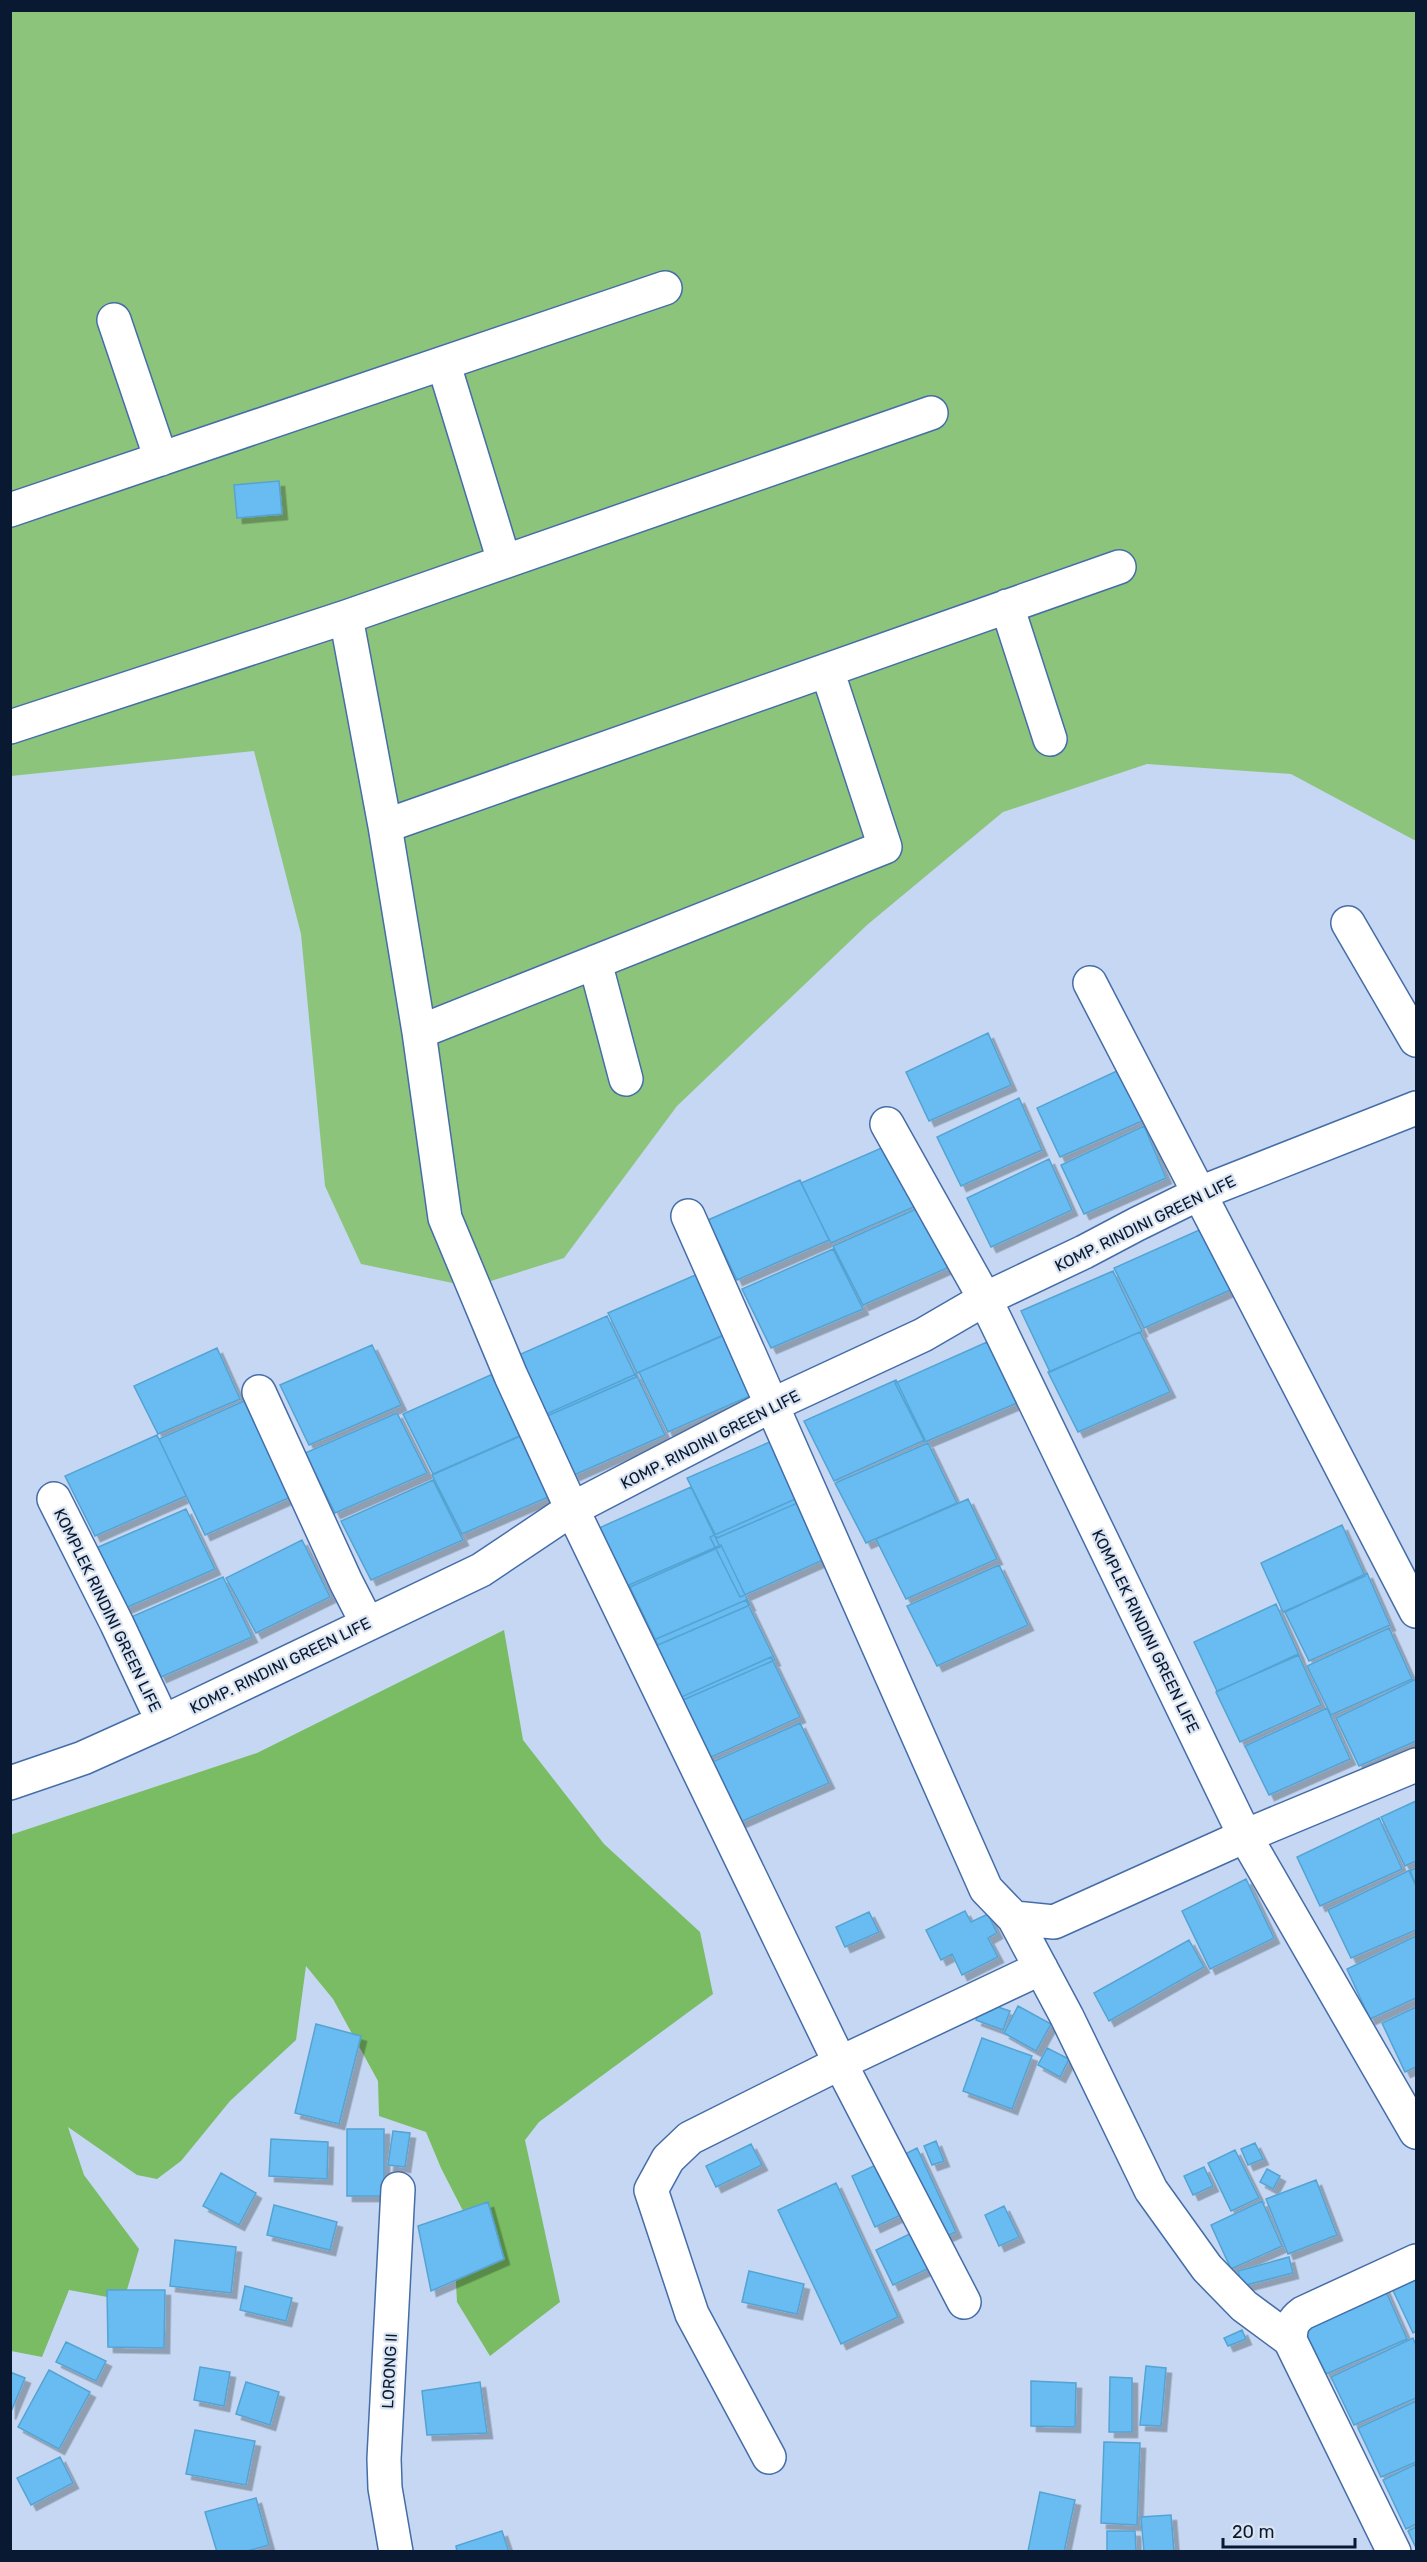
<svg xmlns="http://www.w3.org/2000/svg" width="1427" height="2562" viewBox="0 0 1427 2562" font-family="Rubik,sans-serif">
<defs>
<filter id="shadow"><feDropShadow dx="5.5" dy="5.5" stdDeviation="0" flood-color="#0004"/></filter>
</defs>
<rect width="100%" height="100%" fill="#c5d7f2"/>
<path fill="#8dc47b" d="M10,11h1406v830l-125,-67 -144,-10 -144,48 -136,113 -190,181 -113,152 -92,29 -111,-23 -36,-78 -24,-252 -47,-183 -243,25z"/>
<path fill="#79bc63" d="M504,1630l19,110 81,104 96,88 13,62 -174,128 -14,18 35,162 -70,54 -33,-54 -2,-37 26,-19 -40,-78 -15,-36 -47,-16 -1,-35 -45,-82 -27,-33 -10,74 -66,61 -49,60 -24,18 -20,-4 -69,-48 16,48 55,74 -15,51 -55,-10 -27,67 -31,-6 -1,-516 247,-82z"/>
<path fill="#68bcf1" stroke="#55a3d3" stroke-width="1.5" filter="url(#shadow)" d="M279,481l3,33 -45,4 -3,-33z
M988,1033l23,52 -82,36 -23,-49z
M1119,1070l23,51 -82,36 -23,-49z
M1019,1098l23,52 -81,36 -24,-49z
M1144,1126l22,52 -82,36 -23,-49z
M893,1143l30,60 -92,40 -30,-60z
M1049,1159l23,51 -81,37 -24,-49z
M800,1180l29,60 -92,40 -29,-60z
M925,1205l29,60 -91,40 -30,-59z
M1206,1227l29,61 -91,40 -30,-60z
M833,1249l30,60 -92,39 -29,-59z
M1113,1271l29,60 -92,41 -29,-61z
M700,1273l29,60 -92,40 -29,-60z
M607,1316l29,61 -91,40 -31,-60z
M730,1332l29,60 -91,40 -29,-60z
M1140,1332l30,60 -92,40 -30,-60z
M987,1342l30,61 -92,39 -30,-59z
M372,1345l29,60 -92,40 -29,-60z
M217,1348l23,51 -82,35 -24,-48z
M495,1373l29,61 -91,40 -30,-60z
M636,1374l29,61 -91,40 -30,-60z
M896,1380l29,60 -91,41 -30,-60z
M253,1397l49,95 -97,43 -46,-96z
M397,1413l30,60 -92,40 -30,-60z
M157,1435l29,61 -91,40 -30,-60z
M523,1435l30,60 -91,39 -30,-59z
M779,1438l30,60 -92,40 -30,-60z
M928,1443l29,60 -91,40 -31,-60z
M433,1480l30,60 -92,40 -30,-59z
M691,1487l29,60 -92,41 -29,-60z
M802,1496l30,60 -92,41 -30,-60z
M968,1499l29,60 -91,40 -30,-60z
M186,1509l29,60 -92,40 -29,-60z
M1342,1525l23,51 -82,36 -22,-49z
M302,1540l28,57 -74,36 -30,-55z
M721,1545l29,60 -92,40 -29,-60z
M999,1565l29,60 -91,41 -30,-60z
M1367,1573l23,52 -81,36 -24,-49z
M223,1577l29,60 -91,40 -30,-60z
M746,1600l29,60 -92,40 -29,-60z
M1276,1604l23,51 -82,36 -23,-49z
M1389,1628l23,51 -81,36 -24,-49z
M1298,1654l23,51 -81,37 -24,-50z
M771,1657l29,60 -91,41 -30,-60z
M1416,1679v62l-57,25 -23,-48z
M1327,1708l23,51 -81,36 -24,-49z
M800,1723l29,60 -91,40 -30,-59z
M1416,1801v60l-11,5 -24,-49z
M1379,1818l23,51 -82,37 -23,-49z
M1416,1868v18l-7,-15z
M1410,1870l6,16v44l-65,28 -23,-48z
M1246,1879l28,59 -64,31 -28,-58z
M965,1911l6,11 17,-8 9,19 -9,5 10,19 -36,18 -10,-21 -11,6 -15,-30z
M869,1912l10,20 -34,15 -9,-20z
M1416,1936v62l-46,21 -23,-50z
M1189,1940l15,27 -95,54 -15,-28z
M983,2002l27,9 -7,19 -27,-10z
M1018,2006l33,18 -15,27 -32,-18z
M1416,2007v60l-11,5 -23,-49z
M316,2024l45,12 -22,88 -44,-11z
M982,2038l50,18 -20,53 -49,-18z
M1047,2048l22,11 -9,18 -22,-12z
M347,2129h37v67h-37z
M393,2131l17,2 -5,34 -17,-2z
M271,2139l57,3 -1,37 -58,-3z
M936,2141l8,20 -12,4 -8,-19z
M1255,2143l8,16 -15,6 -7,-16z
M751,2144l11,21 -46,22 -10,-21z
M917,2148l39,84 -22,10 -39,-83z
M1235,2150l24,48 -28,13 -23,-48z
M891,2158l23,51 -39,18 -23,-51z
M1204,2167l9,19 -20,9 -9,-19z
M1267,2169l13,7 -7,13 -13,-7z
M221,2173l35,20 -17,32 -36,-19z
M1316,2180l21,55 -49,19 -22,-55z
M836,2183l62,134 -57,27 -63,-134z
M1262,2201l20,45 -51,23 -20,-44z
M488,2202l16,57 -73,32 -13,-65z
M274,2205l63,17 -7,28 -63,-15z
M1004,2206l15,31 -20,9 -14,-31z
M920,2229l16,36 -43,20 -17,-35z
M175,2240l61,7 -5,46 -61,-7z
M1289,2257l4,16 -51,13 -4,-15z
M749,2271l55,13 -7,30 -55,-12z
M1416,2272v59l-3,2 -23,-49z
M245,2286l47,12 -6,23 -46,-11z
M1384,2287l23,52 -81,35 -24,-48z
M107,2290h58l-1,58 -56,-1z
M1242,2330l4,9 -18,7 -4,-8z
M1413,2338l3,8v52l-62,27 -23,-48z
M66,2342l40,19 -10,20 -40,-19z
M1146,2366l20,2 -5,58 -21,-1z
M200,2367l30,5 -6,34 -30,-6z
M49,2370l41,22 -31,57 -41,-22z
M10,2372l15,6 -15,36z
M1110,2377l22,1v54h-23z
M1031,2381l45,2 -1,44 -44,-1z
M246,2382l33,10 -9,33 -34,-11z
M480,2382l7,51 -60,2 -5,-44z
M1416,2401v61l-35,15 -23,-49z
M195,2430l60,11 -9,44 -60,-11z
M1104,2442l36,1 -3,82 -36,-2z
M60,2457l13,26 -42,22 -14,-27z
M1416,2464v60l-10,5 -23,-49z
M1040,2492l35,8 -11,52 -36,-1z
M256,2498l13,47 -25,7h-27l-12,-40z
M1171,2515l3,37h-30l-3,-35z
M1416,2527v21l-8,-17z
M502,2531l7,21h-52l-1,-6z
M1107,2531h28l1,21h-29z"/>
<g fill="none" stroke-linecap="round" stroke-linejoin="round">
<g stroke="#456da8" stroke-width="36">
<path id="minor" d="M114,320l47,139
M444,365l60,196
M10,510l655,-222
M1007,606l43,133
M346,617l39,209 34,206 26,186 66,158 61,133 268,554 124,239
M10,727l336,-110 585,-204
M385,826l734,-259
M1348,923l68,117
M595,962l31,117
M1090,983l326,628
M419,1032l466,-185 -58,-177
M887,1124l98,175 260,537 171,296
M688,1216l298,673 28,29 40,4 191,-86 171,-71
M259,1392l87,190 21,41
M54,1499l63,125 46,98
M10,1783l73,-25 80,-36 318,-152 91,-61 200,-104 151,-70 62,-36 99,-47 53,-28 63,-31 216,-85
M1014,1918l53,99 84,173 56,78 37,38 46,34
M769,2457l-77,-143 -41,-124 17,-31 22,-21 150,-75 201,-95
M396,2552l-11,-64 -1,-29 14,-270
M1394,2552l-104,-212c1,-14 2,-19 13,-27l113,-52"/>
</g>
<use href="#minor" stroke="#fff" stroke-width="33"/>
</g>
<g text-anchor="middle" stroke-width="4.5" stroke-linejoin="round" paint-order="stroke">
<g font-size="16" fill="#091932" stroke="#dbe4f1">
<text transform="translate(1145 1223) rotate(-26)" y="6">KOMP. RINDINI GREEN LIFE</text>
<text transform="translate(710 1439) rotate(-27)" y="6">KOMP. RINDINI GREEN LIFE</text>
<text transform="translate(108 1610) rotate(64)" y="6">KOMPLEK RINDINI GREEN LIFE</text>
<text transform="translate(1146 1631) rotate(64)" y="6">KOMPLEK RINDINI GREEN LIFE</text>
<text transform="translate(280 1665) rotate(-26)" y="6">KOMP. RINDINI GREEN LIFE</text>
<text transform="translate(389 2371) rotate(-87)" y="6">LORONG II</text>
</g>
</g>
<rect width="1427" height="2562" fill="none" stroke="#091932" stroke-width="24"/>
<path d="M1223 2538v9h132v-9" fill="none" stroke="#091932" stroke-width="3"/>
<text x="1232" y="2538" font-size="18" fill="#091932" stroke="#dbe4f1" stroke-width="4.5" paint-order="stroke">20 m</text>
</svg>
